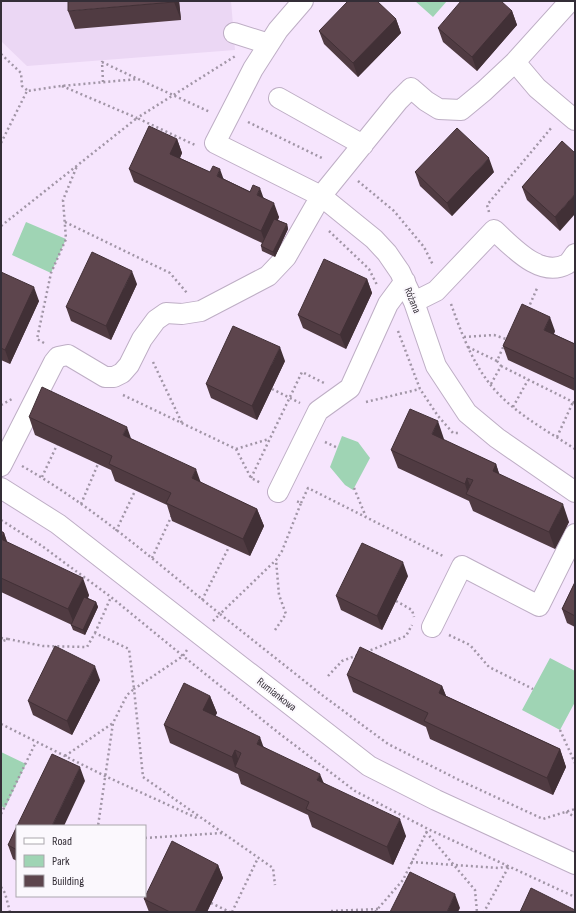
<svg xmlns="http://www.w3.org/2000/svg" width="576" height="913" viewBox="0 0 576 913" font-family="'Sofia Sans Condensed',sans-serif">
<rect width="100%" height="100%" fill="#f6e5fd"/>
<path fill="#ebd7f4" d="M1,1h230l4,49 -208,16 -26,-25z"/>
<path fill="#9fd4b4" d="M415,1h32l-14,16z
M26,222l40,17 -15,34 -39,-18z
M342,436l16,6 12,16 -17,32 -8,-5 -15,-18z
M550,658l25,13v31l-15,28 -38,-20z
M1,752l25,12 -21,44 -4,-2z"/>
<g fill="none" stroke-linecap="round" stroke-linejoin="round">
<g stroke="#beaec5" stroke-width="22">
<path id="minor" d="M303,1l-25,29 -25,39 -38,74 106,53 53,43 13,14 13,19 14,30 22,64 31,47 30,25 78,54
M234,33l35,11
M515,62l22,26 38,32
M279,98l84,47
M414,302l22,-11 58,-61c18,16 46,49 73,34 3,-2 6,-7 8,-10
M1,466l53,-104 4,-5 10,-2 37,22h9l8,-4 7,-8 13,-26 14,-19 10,-7 16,1 19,-3 67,-35 18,-19 35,-61 77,-95 13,-13 15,13 13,8 22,1 23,-19 31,-29 55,-61
M1,488l57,36 311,242 67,34 139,64
M278,492l40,-81 32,-23 38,-84 17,-23
M432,627l30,-61 77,40 36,-72"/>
</g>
<path stroke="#a195a6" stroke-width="2.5" stroke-dasharray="2 3" stroke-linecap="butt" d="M1,54l20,19 1,13 5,4
M103,82l-1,-20 36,17
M62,86l75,32 100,-63
M248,122l76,37
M1,143l26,-52 34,-5 77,-7 72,33
M358,181l36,30 30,36 9,18
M489,212l-2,-7 65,-78
M65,222l105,51 17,20
M1,226l136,-108 58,27
M329,231l40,38 8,16
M451,304c9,25 18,50 33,72 22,33 59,52 91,73
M528,309l10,-23
M398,331l22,58 18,27 15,17h6
M464,337l30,-2 12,4
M44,343l-7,-4 14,-66 15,-34 -3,-39 14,-34
M468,347l29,14
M153,362l29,61
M501,366l74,37
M491,384l10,-18 -4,-5 8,-18
M272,389l28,14
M123,395l113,54 15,29 10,5
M366,402l54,-13
M1,405l11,-6
M513,407l15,-27
M557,437l16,-35
M325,442l13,6
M236,449l33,-10
M22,466c72,41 134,96 198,148l56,-54 6,-9 19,-48 -5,-2
M42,477l15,-32
M251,478l51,-106 22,11
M354,488l12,29
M301,503l7,-15 137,69
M81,504l17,-40
M1,520l41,26 69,51 72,59 -49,33 9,88 130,91 2,17
M116,531l19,-40
M152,558l20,-43
M202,600l27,-53
M396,601l16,9 2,7
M213,621l7,-7 102,81 66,49 73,37 82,38 32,-10
M275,630l11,-16 -7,-19 -3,-35
M95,633l16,-36
M449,635l21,10 19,22 44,22
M1,638l7,1 -7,3
M8,639l35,7 44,1 8,-14 34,16 5,40 -7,6 -14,28 -15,103
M187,650l-4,6 97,78 75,57 73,38 147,68
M366,652l40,-16 6,-11
M328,676l14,-15 16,-6
M1,724l104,52 94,43
M560,730l15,33
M65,756l48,-33
M566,812l9,5
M1,814l35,-72
M426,832l49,58 2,22
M145,838l77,-5
M411,862l88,6 10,-2 -25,46
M1,887l4,6 5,19
M211,903l19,9
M331,911l47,-2
M232,912l26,-54
M375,912l28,-32 25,-51"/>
<use href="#minor" stroke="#fff" stroke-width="20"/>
</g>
<path fill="#503b42" d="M179,1l2,19 -106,9 -7,-18z
M512,11l5,14 -40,46 -34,-29 -5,-14z
M396,19l5,14 -43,44 -34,-33 -5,-13z
M177,139l5,14 -2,5 84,40 15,19 -1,3 9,4 1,5 -13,28 -13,-6 -1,-5 1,-3 -128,-61 -5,-13z
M562,141l-2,90 -33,-31 -5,-13z
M415,172h79l-42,44 -32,-30z
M1,272l38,29 -29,63 -9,-4z
M367,279l5,14 -26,56 -43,-21 -5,-13z
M137,284l-26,56 -40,-19 -5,-14z
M555,331l-1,3 21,10v47l-67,-31 -5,-14z
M285,361l-28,59 -46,-22 -5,-14z
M29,417l103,22 69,44 56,26 7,17 -14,30 -78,-35 -5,-16 -52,-24 -4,-11 -76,-35z
M444,439v1l52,24 3,10 70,48 -14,27 -82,-38 -4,-10 -71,-33 -7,-18z
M1,531l3,2 3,9 82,53 -1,3 8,4 2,5 -13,28 -12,-5 -2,-5h1l-71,-33z
M408,576l-26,54 -41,-20 -5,-14z
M575,582v45l-8,-4 -5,-14z
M347,675l95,11 4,10 114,53 6,18 -13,28 -123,-56 -4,-12 -73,-35z
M100,680l-28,55 -39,-20 -5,-14z
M210,696l7,17 -2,3 49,31 60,36 82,53 -13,29 -81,-38 -4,-12 -67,-31 -3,-10 -68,-31 -6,-18z
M17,826v35l-4,-2 -5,-14z
M218,865l5,13 -16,34h-58l-5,-13z"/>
<path fill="#413036" d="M174,1h5l2,19 -7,-18z
M512,11l5,14 -40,46 -5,-14z
M396,19l5,14 -43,44 -5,-14z
M177,139l5,14 -6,14 -6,-13z
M489,158l5,14 -42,44 -5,-13z
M220,169l5,14 -8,-7z
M260,188l5,14 -8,-7z
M575,194v20l-15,17 -5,-14z
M274,203l5,14 -13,28 -5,-14z
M287,224l1,5 -13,28 -2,-5z
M132,271l5,13 -26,56 -5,-14z
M367,279l5,14 -26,56 -6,-14z
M34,287l5,14 -29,63 -5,-14z
M550,317l5,14 -6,13 -5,-14z
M280,347l5,14 -28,59 -5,-14z
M438,421l6,18 -6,13 -6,-18z
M127,427l6,17 -10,-9z
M496,464l6,18 -9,-11z
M196,469l6,17 -10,-8z
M467,478l7,17 -6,-1 -3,-10z
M563,504l6,18 -14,27 -6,-17z
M257,509l7,17 -14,30 -7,-17z
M4,533l6,17 -9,-10z
M403,562l5,14 -26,54 -5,-14z
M83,578l6,17 -14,31 -7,-17z
M96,602l2,5 -13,28 -2,-5z
M95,666l5,14 -28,55 -5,-14z
M442,686l7,17 -10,-10z
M210,696l7,17 -7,14 -7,-17z
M260,737l6,17 -9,-10z
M560,749l6,18 -13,28 -6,-17z
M235,750l6,17h-6l-3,-10z
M80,767l5,14 -21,45h-12z
M320,774l7,17 -10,-11z
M400,819l6,17 -13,29 -6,-18z
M218,865l5,13 -16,34h-12z
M455,894l5,14 -2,4h-11z"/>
<path fill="#5d454d" stroke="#413036" d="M68,1h106v1l-106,9z
M348,1h29l19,18 -43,44 -34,-32z
M461,1h40l11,10 -40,46 -34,-29z
M149,126l28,13 -7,15 40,18 3,-6 7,3 -3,7 33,16 3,-7 7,3 -3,7 17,8 -13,28 -132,-62z
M457,128l32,30 -42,45 -32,-31z
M562,141l13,12v41l-20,23 -33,-30z
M274,219l13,5 -14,28 -12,-6z
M92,252l40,19 -26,55 -40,-19z
M324,259l43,20 -27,56 -42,-20z
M1,272l33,15 -29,63 -4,-2z
M522,304l28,13 -6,13 31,14v35l-72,-33z
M233,326l47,21 -28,59 -46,-22z
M42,387l85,40 -4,8 73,34 -4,9 65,31 -14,30 -77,-36 5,-10 -62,-29 3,-8 -83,-39z
M410,409l28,12 -6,13 64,30 -3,7 70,33 -14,28 -83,-38 7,-14 -6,-2 -2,6 -74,-34z
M1,531l3,2 -3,6z
M1,539l82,39 -15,31 -67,-31z
M362,543l41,19 -26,54 -41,-20z
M575,582v34l-13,-7z
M84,597l12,5 -13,28 -12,-5z
M55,646l40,20 -28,55 -39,-20z
M360,647l82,39 -3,7 121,56 -13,29 -123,-57 4,-8 -81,-38z
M184,683l26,13 -7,14 57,27 -3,7 63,30 -3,6 83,39 -13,28 -81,-38 3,-7 -74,-35 6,-14 -6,-3 -3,7 -68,-32z
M52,754l28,13 -28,59h-35z
M17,826v24l-9,-5z
M172,841l46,24 -23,47h-25l-26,-13z
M410,872l45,22 -8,18h-57z
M531,888l44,22v2h-55z"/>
<g text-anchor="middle" stroke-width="4" stroke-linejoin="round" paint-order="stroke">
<g font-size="11" fill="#342e37" stroke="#fbf8fd">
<text transform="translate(413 300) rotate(68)" y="4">Różana</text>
<text transform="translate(277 694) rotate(38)" y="4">Rumiankowa</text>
</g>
</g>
<rect width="576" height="913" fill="none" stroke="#342e37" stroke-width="4"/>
<rect x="16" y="825" width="130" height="72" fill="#fbf8fd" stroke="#aba7ae"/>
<rect x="24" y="838" width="20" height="6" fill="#ffffff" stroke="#aba7ae"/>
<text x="52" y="845" font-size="12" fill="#342e37">Road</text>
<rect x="24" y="855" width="20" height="12" fill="#9fd4b4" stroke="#aba7ae"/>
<text x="52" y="865" font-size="12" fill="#342e37">Park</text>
<rect x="24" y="875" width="20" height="12" fill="#5d454d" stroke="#aba7ae"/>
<text x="52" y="885" font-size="12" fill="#342e37">Building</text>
</svg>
